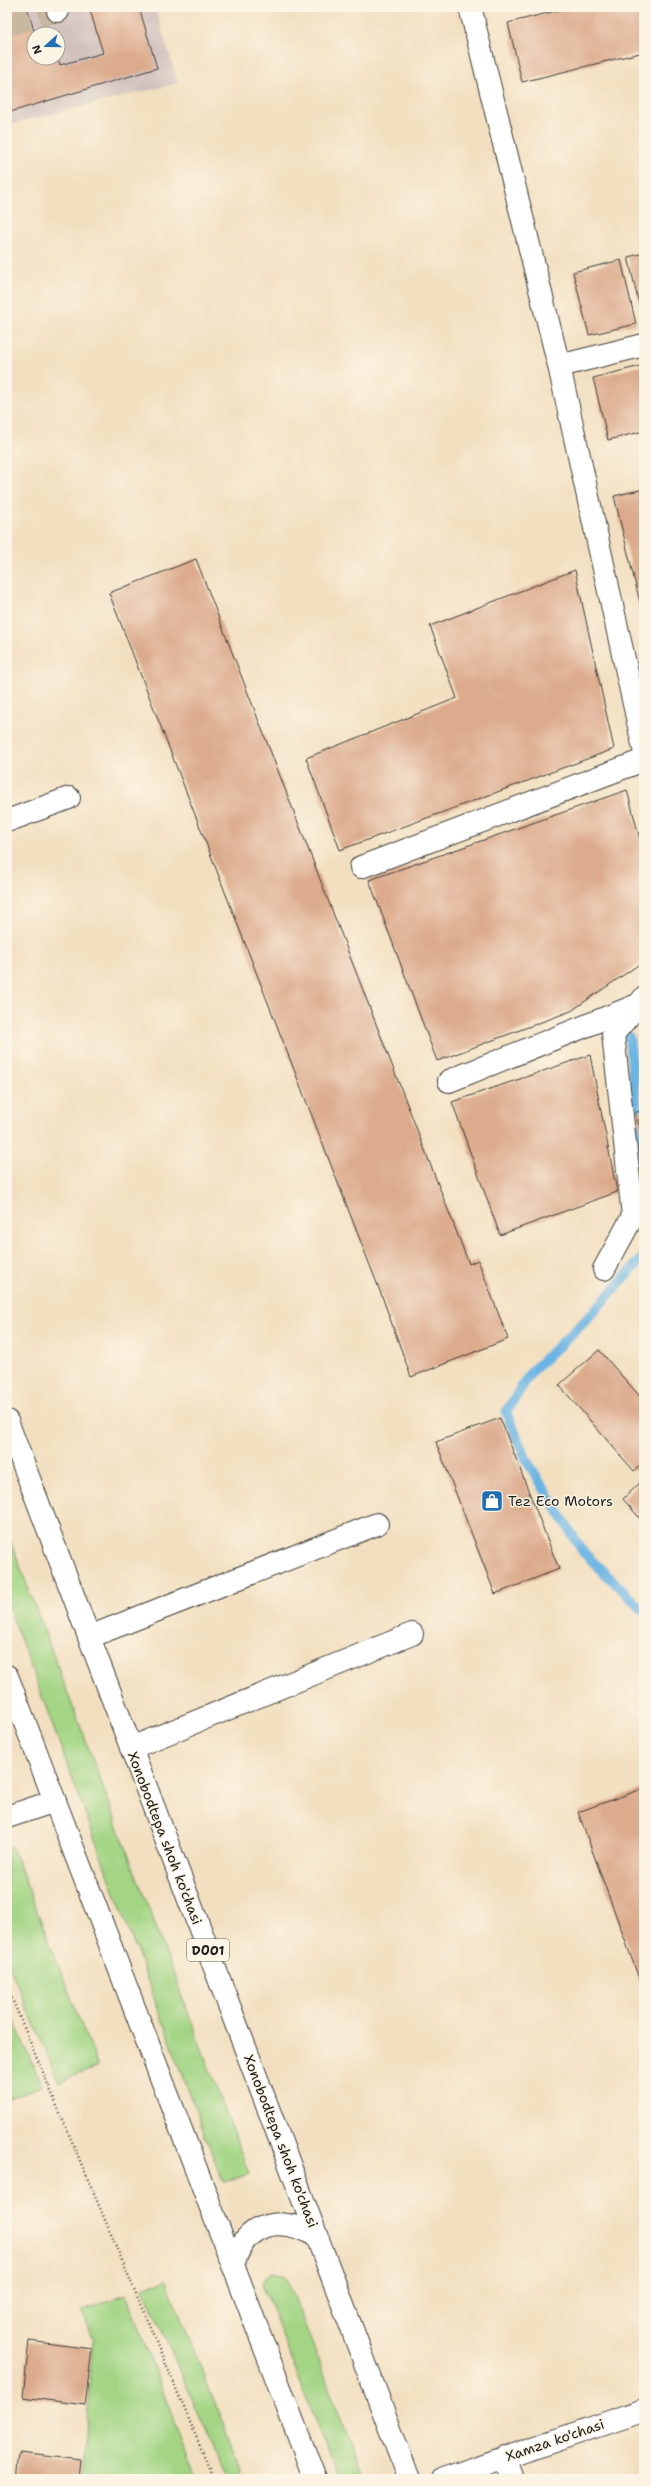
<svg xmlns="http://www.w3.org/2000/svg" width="651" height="2486" viewBox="0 0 651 2486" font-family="'Shantell Sans',sans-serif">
<rect width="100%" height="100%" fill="#fcf5e5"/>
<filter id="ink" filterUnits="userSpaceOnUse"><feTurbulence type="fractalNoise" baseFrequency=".025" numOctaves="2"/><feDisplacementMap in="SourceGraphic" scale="8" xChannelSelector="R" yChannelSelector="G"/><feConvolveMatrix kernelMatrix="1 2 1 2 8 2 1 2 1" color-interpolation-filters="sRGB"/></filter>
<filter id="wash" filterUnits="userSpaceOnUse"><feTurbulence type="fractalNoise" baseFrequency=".012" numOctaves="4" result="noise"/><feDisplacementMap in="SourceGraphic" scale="16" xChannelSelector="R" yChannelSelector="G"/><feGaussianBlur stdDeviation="0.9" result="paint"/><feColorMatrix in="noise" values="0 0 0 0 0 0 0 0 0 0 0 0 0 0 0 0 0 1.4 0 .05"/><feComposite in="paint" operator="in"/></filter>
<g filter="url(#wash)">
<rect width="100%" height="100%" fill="#f2dfc0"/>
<path fill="#d0c0bc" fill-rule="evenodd" d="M7,7h148l23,76 -171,42zM34,34h24v24h-24z"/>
<path fill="#a3d585" stroke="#607850" d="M7,1532l242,642 -26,9 -216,-580z
M12,1847l86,220 -39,15 -52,-121v-113z
M7,2004l35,82 -35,13z
M271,2273l15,3 78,203h-26l-76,-196 3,-6z
M166,2280l74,187 -4,10 -7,-1 -5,-7 -81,-181z
M126,2295l70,184h-114l12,-139 -13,-30z"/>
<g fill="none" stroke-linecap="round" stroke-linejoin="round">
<path stroke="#6bb4e3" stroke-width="10" d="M629,1037l15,139
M644,1256l-60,66 -53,50 -25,40 21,49 56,91 61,59"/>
</g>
<g id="blocks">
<path fill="#dcaa8c" d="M7,7h20l8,27 -1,24h24l2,7 43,-12 -14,-46h50l18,61 -150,45z
M571,7h73v45l-122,30 -14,-59z
M644,253v68h-1l-15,-64z
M621,260l15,64 -47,11 -16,-63z
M644,365v66l-36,9 -15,-62z
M644,489v125l-1,1 -29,-119z
M196,559l273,705 9,-4 30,79 -97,38 -28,-78 -274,-706z
M575,570l39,179 -274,101 -34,-92 151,-60 -27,-72z
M627,790l17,65v106l-73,50 -134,50 -68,-181z
M590,1055l27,137 -117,43 -48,-133z
M644,1109v30l-9,-26z
M599,1350l45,51v62l-10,8 -75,-86z
M500,1418l59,151 -64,25 -59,-152z
M644,1479v44l-21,-24z
M642,1789l2,5v198l-66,-180z
M29,2341l63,8 -7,56 -62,-8z
M19,2453l62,7 -2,19h-63z"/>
</g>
</g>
<g filter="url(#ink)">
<use href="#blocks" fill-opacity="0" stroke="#3c3935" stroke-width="1"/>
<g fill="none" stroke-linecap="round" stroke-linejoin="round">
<path stroke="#c7b89f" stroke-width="22" stroke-dasharray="22 11" stroke-linecap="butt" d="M7,25l51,-14"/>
<g stroke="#3c3935" stroke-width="24">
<path id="minor" d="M58,7v4
M470,7l89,359 85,383
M559,366l85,-21
M7,821l62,-23
M361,867l283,-107
M449,1081l186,-75
M604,1269l29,-53 -20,-182 31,-36
M89,1637l288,-113
M131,1748l281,-114
M7,1817l48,-16
M504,2457l8,22
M443,2479l201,-69"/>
</g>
<g stroke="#3c3935" stroke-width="24">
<path id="highway" d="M7,1421l402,1058
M7,1676l308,803
M233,2266c12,-46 48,-51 85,-29"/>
</g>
<path stroke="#3c3935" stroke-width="2.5" stroke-dasharray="1 3" stroke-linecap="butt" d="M7,1987l207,492"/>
<use href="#minor" stroke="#fff" stroke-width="22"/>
<use href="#highway" stroke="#fff" stroke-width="22"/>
</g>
</g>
<defs>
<g id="shop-square" transform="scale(1.15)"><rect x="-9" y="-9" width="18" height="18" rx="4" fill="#1f6fb2" stroke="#fcf5e5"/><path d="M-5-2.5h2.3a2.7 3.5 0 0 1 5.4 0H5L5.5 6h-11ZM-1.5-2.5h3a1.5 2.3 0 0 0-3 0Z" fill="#fff"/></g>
</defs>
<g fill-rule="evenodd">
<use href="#shop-square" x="492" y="1501"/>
</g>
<g text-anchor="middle" stroke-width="3" stroke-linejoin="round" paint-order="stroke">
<rect fill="#fcf5e5" stroke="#5f5d58" stroke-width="1" x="187" y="1939" width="42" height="22" rx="3"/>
<g font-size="13" font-weight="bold" fill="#1c1c1c">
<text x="208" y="1955">D001</text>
</g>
<g font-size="14" fill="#1c1c1c" stroke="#fcf5e5" text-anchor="start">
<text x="508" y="1506">Tez Eco Motors</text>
</g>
<g font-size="14" fill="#1c1c1c" stroke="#fcf5e5">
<text transform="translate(165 1838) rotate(69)" y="5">Xonobodtepa shoh ko'chasi</text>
<text transform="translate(281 2141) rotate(69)" y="5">Xonobodtepa shoh ko'chasi</text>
<text transform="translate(555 2440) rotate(-19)" y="5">Xamza ko'chasi</text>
</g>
</g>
<rect width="651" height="2486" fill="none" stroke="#fcf5e5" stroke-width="24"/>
<g transform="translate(46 46) rotate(249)"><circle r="19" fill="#fcf5e5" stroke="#a29e95"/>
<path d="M0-3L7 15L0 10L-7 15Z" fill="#1f6fb2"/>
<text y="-6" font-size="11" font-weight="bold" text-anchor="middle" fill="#1c1c1c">N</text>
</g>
</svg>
